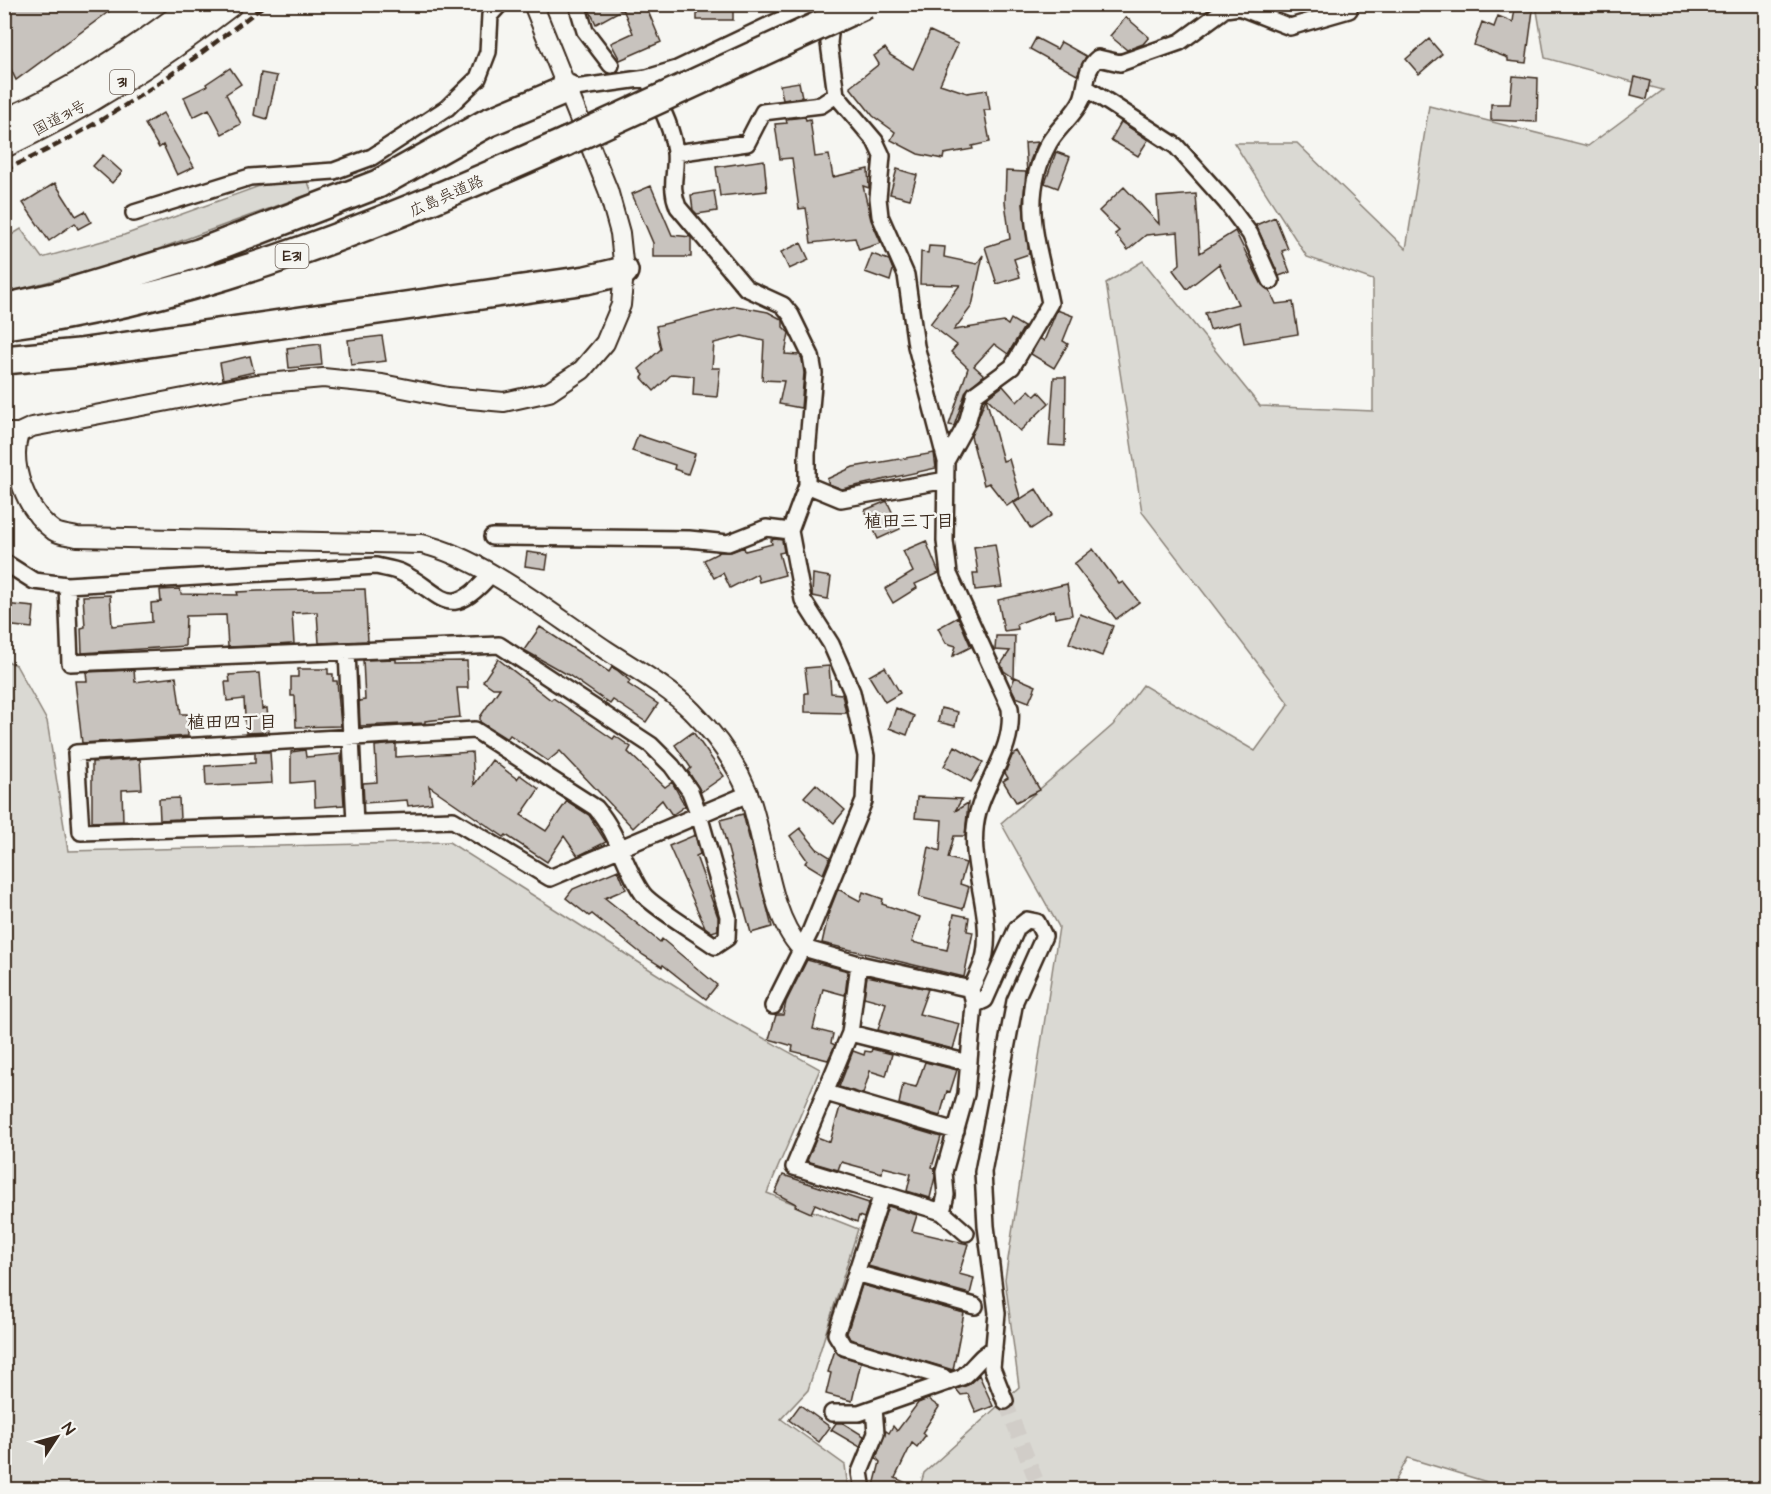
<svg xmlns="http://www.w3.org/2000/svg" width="1771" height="1494" viewBox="0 0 1771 1494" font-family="'Architects Daughter','Klee One',sans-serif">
<rect width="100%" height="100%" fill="#f6f6f2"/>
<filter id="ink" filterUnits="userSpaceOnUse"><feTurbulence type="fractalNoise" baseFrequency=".0167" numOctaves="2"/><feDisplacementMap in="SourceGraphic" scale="12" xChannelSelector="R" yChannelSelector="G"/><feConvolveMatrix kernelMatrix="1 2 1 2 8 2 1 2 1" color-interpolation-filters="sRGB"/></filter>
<g filter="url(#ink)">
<path fill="#dad9d3" stroke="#8a8278" stroke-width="1.5" d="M1536,5h230v1484h-256l-102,-31 -17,31 -472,1 5,-17 95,-86 -14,-108 54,-352 -58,-104 112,-98 30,-40 112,66 34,-47 -147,-192 -36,-229 37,-22 117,145 113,5v-131l-66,-23 -73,-114h63l109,106 23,-143 159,40 75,-56 -118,-32z
M308,182l4,11 -189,69 -118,31v-54l16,-10 21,29 82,-23 141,-51z
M5,660l11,5 31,56 21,130 381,-9 271,172 100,55 -53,124 91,36 -50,161 -27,29 64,46 3,24 -843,1z"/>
<path fill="#c8c3be" stroke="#3b2a1e" stroke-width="1.5" d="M4,4h115l-103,76 -12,-25z
M598,4h47l16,38 -41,18 -9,-17 22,-10 -10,-24 -27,15 -7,-15z
M697,4h36v16h-36z
M1515,7l18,3 -7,53 -18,-2v-3l-34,-13 8,-23 12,5 4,-11 15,6z
M1126,17l23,20 -6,7 -16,6 -17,-14z
M930,31l28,13 -18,40 27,9 20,-3 3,20h-6l6,32 -18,4 1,3 -29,5 -1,5 -25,-5 -27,-14 4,-8 -22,-16 -23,-29 29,-23 -5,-8 11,-8 5,7 23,14z
M1036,38l21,11 4,-7 25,14 -9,19 -47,-26z
M1429,39l13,15 -23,20 -13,-15z
M230,68l11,16 -15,10 15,30 -19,10 -13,-25 -16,8 -9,-20 23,-11 -1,-2z
M261,73l16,3 -10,43 -13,-4z
M1513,76l25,2 -1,44 -46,-2v-16h19z
M1635,77l16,4 -4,18 -16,-4z
M799,82l3,15 -19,3 -3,-15z
M163,113l31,54 -17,8 -14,-30 -4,3 -14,-24z
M805,117l1,3 4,-1 5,38 14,-2 4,22 35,-8 1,19 -6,-2 8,34 10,23 -22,7 -4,-12 -44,5 -5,-35 -7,1 -7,-51 -12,1 -5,-35 12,-1 -1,-4z
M1121,122l27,18 -10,16 -27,-16z
M1038,142l-8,19 -3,13 -2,-31z
M1056,152l14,5 -12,31 -13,-5z
M103,155l19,17 -10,11 -19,-17z
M764,160l3,31 -47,5 -4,-29z
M897,169l20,6 -7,24 -20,-5z
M1006,171l20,1 -3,32 6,50 -15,5 6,18 -23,7 -12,-37 25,-8 -5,-37z
M55,183l21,33 9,-5 6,11 -13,7 -3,-6 -26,18 -26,-38z
M651,186l21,49 19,2v20h-38v-14l-21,-49z
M1124,187l35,37 -2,-27 39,-3 4,59 35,-22 27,54 8,6 6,13 17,-2 5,32 -54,9 -4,-21 -30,8 -5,-17 33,-9 -19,-40 -32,25 -14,-19 7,-6 -2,-32 -32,3 -18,15 -13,-16 4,-3 -20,-20z
M714,191l3,20 -20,3 -4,-4 -2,-15z
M1275,217l13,32 -6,2 8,21 -11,4 -23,-51z
M801,243l8,17 -20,9 -8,-17z
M929,246l16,1 -1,10 33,7 6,-9 -11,51 -18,24 50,-8 4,3 3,-6 13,8 -16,27 -14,-10 -20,22 10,9 -18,16 -12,35 -5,-1 19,-57 -17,-16 6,-7 -27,-21 30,-39 -40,-1 1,-32 7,1z
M872,254l17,6 4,10 -3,11 -25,-9z
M736,306l32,6 15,8v7l6,6 -4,21 15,1 2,4 2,14 -3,35 -22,-4 5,-23 -22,-1 2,-39 -22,-5 -28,7 -2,25h8l-3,29 -24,-2 1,-19 -22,-2 -18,17 -12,-13 2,-3 -5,-6 22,-20 -5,-23z
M1057,310l16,6 -10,25 5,3 -14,24 -23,-14 9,-16 4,3z
M382,336l4,25 -35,4 -3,-25z
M320,344l2,21 -33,3 -2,-20z
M250,356l4,16 -31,7 -3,-16z
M1054,377h12l-1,69 -16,-1z
M1003,386l14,16 12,-12 6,6 4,-4 10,11 -29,28 -33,-33z
M986,398l17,63 6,-2 11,38 -13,9 -18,-23 -5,2 -13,-49z
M638,435l57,19 -7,20 -14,-5 1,-4 -43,-14z
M934,453l2,15 -94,21 -13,-5 -2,-5 26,-12z
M1036,489l16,26 -21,14 -17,-26z
M887,501l13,28 -22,10 -13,-29z
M775,539l7,1 2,12 -5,1 6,22 -26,7 -2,-8 -27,14 -7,-15 -9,5 -10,-18 16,-8h11l13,-5 1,4 27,-7 -1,-4z
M926,541l13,32 -24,11 2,4 -24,15 -8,-14 28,-17 -10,-21z
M995,544l7,43 -27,3 -2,-17h5l-4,-26z
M1093,549l26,35 4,-2 16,20 -23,17 -42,-55z
M527,552l21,3 -2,14 -21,-3z
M813,574l18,3 -3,22 -16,-3z
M1067,584l5,31 -17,3 -1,-8 -37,14 1,5 -14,2 -6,-31z
M180,589l1,5 57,1 -1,-3 21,-1 107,-2 3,52 -49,2 -2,-31 -25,1 2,31 -66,3 -2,-32 -40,1 -1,30 -103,7 -1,-25 4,-1 -2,-31 27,-1 2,31 40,-4 -1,-19 10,-1 -1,-12z
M4,604l30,3 -2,21 -28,-3z
M1080,614l33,12 -11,30 -33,-13z
M958,617l13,30 -18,9 3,-10 -10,-3 -8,-15z
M540,627l69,45 3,-5 5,3 13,11 -2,3 30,20 -12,18 -33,-22 -3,4 -40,-28 -46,-26z
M996,636h19l-1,42 -10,-7 -3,-7 9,-13 -15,-1z
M396,659v3l71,-1 1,27h-11l3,29 -35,4v2l-65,3 -1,-25 6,-1 -2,-40z
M498,659l53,41 2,-2 60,41 2,-3 16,11 -3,5 37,35 7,-5 13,24 -13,9 -10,-15 -29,28 -73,-77 -12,10 -38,-26 -3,4 -27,-17v-5l20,-29h-7l-10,-7z
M829,666l2,27 11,1 4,19 -41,-1v-19h3l-3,-25z
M885,667l15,26 -15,9 -16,-26z
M298,669h30v5h5v7h4l4,45 -45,1 -1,-31h-4v-19h7z
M134,670l1,12 41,-5 5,37h6l1,22 -106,7 -7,-62h12l-1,-9z
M259,673l3,36 5,-1 2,24 -23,1 -2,-34 -17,2 -2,-19h5l-1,-7z
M1015,677l21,9 -7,16 -13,-5 -5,-10z
M896,708l18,8 -7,19 -18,-7z
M941,708l17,4 -3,14 -17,-4z
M693,732l31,44 -23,16 -13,-21 3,-3 -16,-23z
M396,744v13l76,-5 2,33 18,-25 25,19 3,-4 19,14 -18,26 25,16 21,-30 22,14 17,27 -28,14 -14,-20 -17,26 -41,-27 -2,2 -75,-51 3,17 -24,3 -1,-6 -43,3 -1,-20 14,-1 -2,-36z
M955,746l28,16 -12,20 -27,-16z
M305,750l1,7 35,-3 3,51 -29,2 -1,-26 -23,2v-31z
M255,752h15l2,31 -66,3 -1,-20 50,-3z
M1018,752l22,38 -24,12 -13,-21 5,-3 -3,-5 7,-17z
M140,759l2,30 -20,1 1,31 -31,1v-60z
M816,784l29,26 -11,13 -30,-26z
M917,797l45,2 -7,12 13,-8 -3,33h-11l-6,22 18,5 -6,21 9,3 -6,22 -44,-12 10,-50 11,4 2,-31 -27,-2z
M179,798l1,21 -20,1 -1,-21z
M743,814l29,113 -21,6 -31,-113z
M800,828l17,21 13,8 -7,17 -18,-11 2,-3 -17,-24z
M695,835l5,19 -4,2 22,61v13l-6,2 -7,-5 -36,-81z
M618,870l8,19 -21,9 55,44 2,-3 55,46 -11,14 -43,-34 -1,2 -19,-12 -51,-41 -3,2 -23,-18 7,-9z
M838,889l22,12 3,-9 20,7 -1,5 38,13 -8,25 35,8 7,-36 15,3 -2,14 6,1 -9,45 -142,-34 7,-31z
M807,960l41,11 -3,24 -22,-6 -10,40 20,5 -2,9 4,2 -7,15 -36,-9 1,-5 -24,-7 7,-24h7l3,-13z
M867,976l61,13 -9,25 41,10 -7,25 -75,-19 8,-27 -22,-6z
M872,1049l20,5 -6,22 -16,-5 -7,23 -24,-7 14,-36 11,4 1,-4 6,1z
M925,1062l32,8 -7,22 -3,-1 -7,25 -41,-12 4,-20 13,3z
M840,1107l101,30 -9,30 3,1v9l-5,21 -23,-7 4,-17 -28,-7 -1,6 -41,-11 -3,8 -31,-9 10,-24 13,5z
M783,1175l86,28 -5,15 -5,-2 -2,6 -42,-18 -4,9 -16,-7 1,-2 -21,-11z
M888,1206l29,9 -5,16 56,13 -9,30 15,4 -4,16 -102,-28z
M862,1285l102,28 -11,57 -103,-31 -3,-6z
M835,1350l6,6 20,6 -9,39 -26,-7 5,-21 -3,-1z
M979,1375l14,31 -17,7 -8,-19 -7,1 -5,-6 12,-4z
M928,1399l11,8 -17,26 3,3 -8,11 -5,-4 -17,35 27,12h-49l7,-28 -4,-4 10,-27 3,2 4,-7 4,5 21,-28z
M800,1405l30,22 -11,15 -30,-22z
M836,1423h7l21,13 -4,11 -29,-17z"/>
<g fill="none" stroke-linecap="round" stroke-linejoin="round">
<path stroke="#d1cdc8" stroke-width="15" stroke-dasharray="15 8" stroke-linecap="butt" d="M1005,1401l35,89"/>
<g stroke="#3b2a1e" stroke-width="20">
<path id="minor" d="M577,4l8,27 26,34
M832,16l-3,27 7,52 39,46 7,15 -4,42 2,18 26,59 10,71 30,115 -1,80 4,33 61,134c4,42 -22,67 -32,104 -13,48 15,95 7,142 -2,12 -9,24 -14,35
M647,78c11,24 25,47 28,74 2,21 -6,33 3,55l68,81 37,17 8,10 20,41 3,17 -7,81v31l-17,46 13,69 28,44 21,48 14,64 -2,45 -54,131 -37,74
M1085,87l91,59 50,56 24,32 21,47
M568,89l79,-11 30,-9 137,-65
M675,153l72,-10 16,-31 58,-7 15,-10
M134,213l116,-36 84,-6 38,-14 75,-49 31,-30 10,-26 2,-37 10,-11
M946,461l21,-38 8,-29 37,-27 38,-64c-11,-57 -32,-104 -1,-160 9,-16 26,-28 33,-44 6,-15 2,-30 16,-41l22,5 60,-21 45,-33 14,-2 51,20 59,-17 -3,-6
M807,485l34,14 105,-19
M492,537l197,2 39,4 38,-15 24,3
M4,562l30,19 33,4 309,-19c8,2 17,3 24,6 42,19 47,54 91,2
M67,585l3,78 429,-18 152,100 21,21 18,25 9,24 29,101 -1,22 -12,8c-15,-11 -63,-40 -72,-52 -19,-26 -23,-58 -47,-86l-121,-78 -399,23 5,79 372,-12 97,58c66,-28 132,-56 198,-84
M347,652l8,171
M800,947l59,17 112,25 3,16 11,-5 32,-72 10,-8 10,2 7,14 -29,65 -32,171 3,54 11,87 -5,55 13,33
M859,964l-9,69 -56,134 148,45 24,21
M850,1033l119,30
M826,1093l130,38
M882,1194l-46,140 8,13 99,30 6,5
M942,1212l4,-17 -2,-23 22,-78 8,-89
M856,1273l119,33
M832,1413h27l103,-36c11,-8 19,-23 32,-28
M863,1490l-3,-18 16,-39 -2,-25"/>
</g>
<g stroke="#3b2a1e" stroke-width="22">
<path id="tertiary" d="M4,433h15l13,-6 225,-43 66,-6 59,6 66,13 56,5 45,-10 33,-22 23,-27 16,-38 3,-34 -4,-38 -12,-43 -75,-186
M19,433c-10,33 7,78 35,98 6,4 16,4 23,6l345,7c61,14 131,71 184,106 29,19 62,37 86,61 24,24 43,50 56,82 18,45 20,120 52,154"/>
</g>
<g stroke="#3b2a1e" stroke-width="28">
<path id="trunk" d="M4,122c69,-30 132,-71 192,-118
M4,145c82,-38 155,-86 226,-141"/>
</g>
<g stroke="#3b2a1e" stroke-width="32">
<path id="motorway" d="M4,308l50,-11 145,-44 179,-69 109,-61 81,-34
M4,325c202,-27 378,-102 562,-183
M4,360l75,-7 507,-73 38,-9"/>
</g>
<use href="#minor" stroke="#f6f6f2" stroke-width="15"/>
<use href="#tertiary" stroke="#f6f6f2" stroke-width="18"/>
<use href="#trunk" stroke="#f6f6f2" stroke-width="24"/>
<use href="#motorway" stroke="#f6f6f2" stroke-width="27"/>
<path stroke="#3b2a1e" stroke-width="4.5" stroke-dasharray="9 4.5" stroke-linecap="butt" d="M4,170c96,-41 179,-102 262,-166"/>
<g stroke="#3b2a1e" stroke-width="32" stroke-linecap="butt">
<path id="motorway-bridge" d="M566,142l300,-138"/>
</g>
<use href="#motorway-bridge" stroke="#f6f6f2" stroke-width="27"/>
</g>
</g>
<g text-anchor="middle" stroke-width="5" stroke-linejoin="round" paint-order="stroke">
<g fill="#f6f6f2" stroke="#73675e" stroke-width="1.5">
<rect x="110" y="70" width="24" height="24" rx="4.5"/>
<rect x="275.5" y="244" width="33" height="24" rx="4.5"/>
</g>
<g font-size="15" font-weight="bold" fill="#3b2a1e">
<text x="122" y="87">31</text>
<text x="292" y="261">E31</text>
</g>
<g font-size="16" fill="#3b2a1e" stroke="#f6f6f2">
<text transform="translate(59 117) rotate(-28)" y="6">国道31号</text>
<text transform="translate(446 195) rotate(-24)" y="6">広島呉道路</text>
</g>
<g font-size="18" font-weight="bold" fill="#3b2a1e" stroke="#f6f6f2">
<text x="909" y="527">植田三丁目</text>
<text x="232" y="728">植田四丁目</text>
</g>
</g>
<rect width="1771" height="1494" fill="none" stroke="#f6f6f2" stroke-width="24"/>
<rect x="12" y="12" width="1747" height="1470" fill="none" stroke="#3b2a1e" stroke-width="2" filter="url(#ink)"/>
<g transform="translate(57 1437) rotate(54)" stroke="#f6f6f2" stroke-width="4.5" paint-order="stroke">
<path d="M0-4.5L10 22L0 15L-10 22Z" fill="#3b2a1e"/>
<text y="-9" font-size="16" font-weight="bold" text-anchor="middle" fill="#3b2a1e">N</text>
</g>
</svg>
